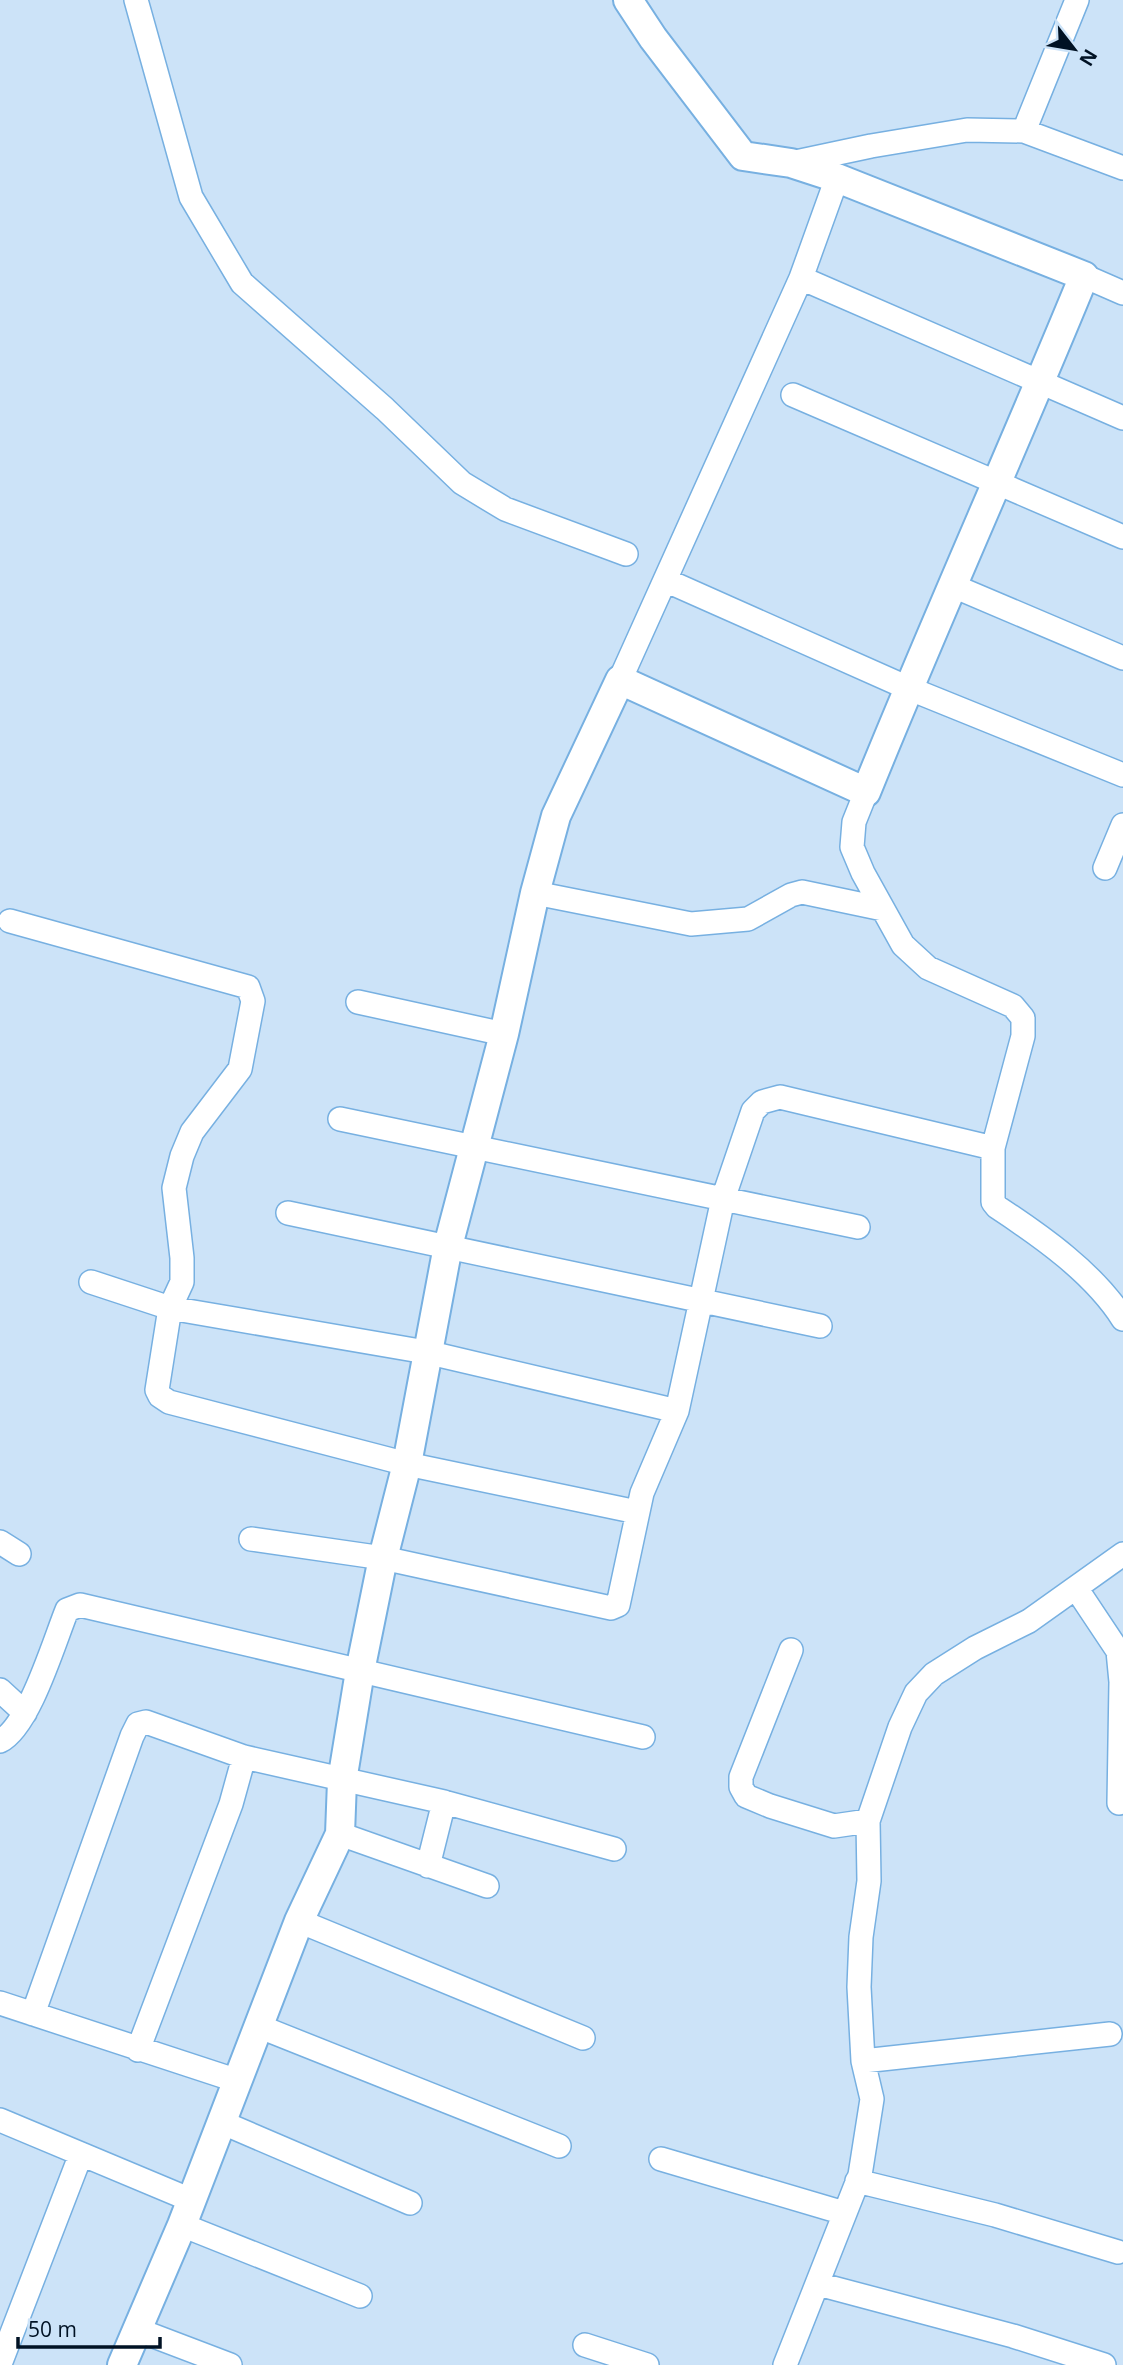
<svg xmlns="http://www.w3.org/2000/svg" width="1123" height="2365" viewBox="0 0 1123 2365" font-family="'Open Sans',sans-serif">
<rect width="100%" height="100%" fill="#cce3f8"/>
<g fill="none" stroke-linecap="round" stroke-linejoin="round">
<g stroke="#77b0e1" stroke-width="26">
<path id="minor" d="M136,0l55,197 51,86 143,126 77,74 43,26 121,45
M1024,131l53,-131
M791,163l80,-17 96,-16 57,1 99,37
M1084,276l39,17
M801,278l322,140
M793,395l330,142
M665,580l243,108 215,87
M951,585l172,73
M620,680l181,-402 36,-100
M866,792l-12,30 -2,25 11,26 40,72 25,23 85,38 10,12v18l-30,112v54l4,5c44,29 97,66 126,112
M1105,868l18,-43
M535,893l156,31 57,-5 43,-24 11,-3 81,17
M10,921l238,66 5,14 -13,68 -48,63 -10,24 -8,32 8,70v24l-12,26 -13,82 3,6 9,6 238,62 230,48
M358,1002l146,32
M340,1119l518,108
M288,1213l532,113
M91,1282l79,26 256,44 251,59
M251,1539l132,19 228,50 7,-3 24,-112 35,-82 46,-212 30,-88 9,-9 18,-5 213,51
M0,1542l19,12
M1076,1588l42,63 3,31 -2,121
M791,1650l-50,127v10l5,9 24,10 64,20 34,-5
M0,1690l25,23
M0,1741c29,-14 54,-99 67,-131l13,-5 563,132
M340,1834l147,52
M428,1866l16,-64
M299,1921l284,117
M0,2003l238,78
M33,2014l99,-278 6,-12 8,-2 98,35 200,45 170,47
M258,2026l301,120
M138,2050l93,-246 13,-47
M863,2061l247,-27
M0,2120l191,80
M221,2122l189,81
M661,2159l183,54
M857,2181l138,34 123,37
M182,2225l178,71
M818,2284l195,52 91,29
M138,2330l92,35
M585,2345l62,20
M0,2364l81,-210
M785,2365l75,-190 12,-76 -9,-38 -4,-74 2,-50 8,-56 -1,-60 32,-94 16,-34 18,-19 41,-26 54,-27 94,-67"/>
</g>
<g stroke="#77b0e1" stroke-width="32">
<path id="tertiary" d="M122,2365l60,-140 117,-304 41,-87 2,-53 18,-110 23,-113 24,-94 41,-218 56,-212 31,-141 21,-77 64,-136 246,112c70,-173 147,-343 218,-516l-247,-98 -46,-15 -48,-7 -90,-118 -25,-38"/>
</g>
<use href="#minor" stroke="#fff" stroke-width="23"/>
<use href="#tertiary" stroke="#fff" stroke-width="28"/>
</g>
<g transform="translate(1074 49) rotate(121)" stroke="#cce3f8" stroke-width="5" paint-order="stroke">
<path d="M0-5L12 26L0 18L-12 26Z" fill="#001224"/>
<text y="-10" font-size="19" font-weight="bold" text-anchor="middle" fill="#001224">N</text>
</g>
<path d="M18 2337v10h142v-10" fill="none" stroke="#001224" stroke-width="3.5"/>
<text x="28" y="2337" font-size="21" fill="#001224" stroke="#cce3f8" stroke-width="5" paint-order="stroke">50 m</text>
</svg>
